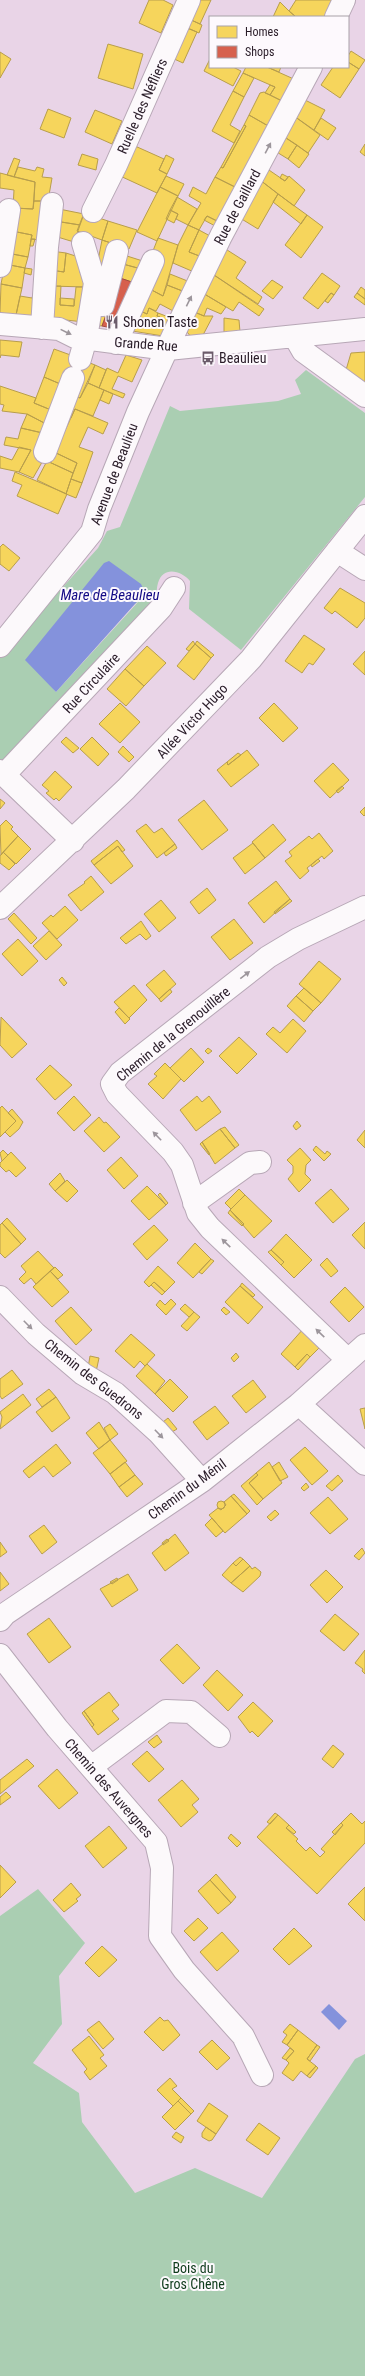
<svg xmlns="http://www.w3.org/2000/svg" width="365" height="2376" viewBox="0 0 365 2376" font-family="'Roboto Condensed',sans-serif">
<rect width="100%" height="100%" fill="#e9d4e7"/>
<path fill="#aaceb2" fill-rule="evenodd" d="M306,370l59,43v84l-124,153 -52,-41 1,-28c-8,-10 -27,-16 -32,2 -2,6 -1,15 -2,22l-148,155h-8v-103l98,-109 9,-17 13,-4 50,-121 10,5 98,-10 23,-7 -6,-14zM139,601l-83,91 -15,-18z
M38,1889l47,54 -26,33 3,48 -29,39 46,30 3,29 53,71 60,-25 67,30 93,-139 10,-5v322h-365v-460z"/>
<path fill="#8492dc" d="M109,561l32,23 3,6 -1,5 -87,97 -31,-32 79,-97z
M329,2004l18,17 -8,9 -18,-18z"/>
<path fill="#f6d55c" stroke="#b89e4c" d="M149,0h14l10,5 -12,28 -22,-10z
M197,0h14l-11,24 -11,-5z
M296,0h39l-11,17h-28l-7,-6z
M280,2l9,9 7,6h-23z
M189,19l13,6 -3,8 -14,-6z
M185,27l12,5 -14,31 -11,-5z
M108,44l35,10 -10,35 -35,-11z
M351,51l14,9 -6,9 -11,-7v-6z
M0,52l11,7 -11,19z
M210,59v8h23l8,4 -8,15 -29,-15z
M348,62l11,7 -19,29 -19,-13 12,-18h15z
M246,67h21l29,13 -12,22 -14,-7 5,-8 -32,-14z
M267,67h14l-2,5z
M243,73l11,5 -10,19 -11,-6z
M270,85l5,2 -5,8 -5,-2z
M233,91l11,6 -14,28 10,6 -6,12 -22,-12z
M264,92l20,10 -14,25 -21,-12 11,-22z
M303,99l22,11 -11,20 -20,-14z
M48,109l23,9 -7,20 -24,-9z
M95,110l27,11 -10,23 -27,-12z
M249,115l21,12 -33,61 -22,-11 6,-10 2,1 23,-42 -2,-1z
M294,116l26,19 -12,18 -25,-17z
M321,118l15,10 -8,12 -14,-10z
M244,125l2,1 -23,42 -2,-1z
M283,136l14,9 -9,14 -13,-8z
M365,144v12l-5,-4z
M297,145l12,9 -10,14 -11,-9z
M135,146l29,13 -5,11 8,4 -10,19 -39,-18z
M82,154l16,5 -2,11 -18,-5z
M166,155l8,4 -7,15 -8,-4z
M14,158l6,2 -6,17 -7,-2z
M18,167l17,4 2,-4 7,2 -2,8 10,1 -4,23h-14l1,-19 -21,-5z
M266,168l19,13 4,-5 16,14 -11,16 -34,-26z
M0,173l35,9 -2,27 -20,-1 1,-18 -14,-2z
M282,174l6,3 -3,4 -5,-3z
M166,176l18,8 -6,12 -18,-9z
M215,177l22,11 -18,34 -12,-6 -8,14 -11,-5 13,-22 -12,-7 4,-9 13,7z
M260,180l18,14 -20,35 -18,-11z
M160,187l18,9 -21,45 -20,-9z
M278,194l29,21 -6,9 -28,-22z
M177,197l20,12 -9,16 -12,-6 2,-5 -8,-4z
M34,201h14l-9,39 -8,-1 1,-4 -20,-4 3,-23 18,1z
M59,209l25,5 -4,11 -25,-4z
M170,210l8,4 -4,9 -8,-4z
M84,213l24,8 -6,19 -25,-9z
M307,215l16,12 -22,31 -16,-13z
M207,216l12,6 -2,5 -13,-7z
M55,221l25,4 -6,17 -23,-7z
M108,221l29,9 -8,19 -27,-9z
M188,225l11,5 -10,22 13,5 -8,15 -21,-9 5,-18z
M199,230l13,7 -10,20 -13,-5z
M12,231l20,4 -4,22 -21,-4z
M158,238l20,7 -15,51 -17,-9 5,-31z
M31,239h4l-2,7h-3z
M102,240l12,4 -8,29 -10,-2z
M224,248l22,14 -10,16 26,19 -4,7 -47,-31z
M51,251l15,2 -2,19 -14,-2z
M7,253l21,4 -3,11 -20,-4z
M66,253l16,5 -2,15 8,1 -1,13 -38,-1 1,-16 14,2z
M127,256l22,7 -4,7 -22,-6z
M119,263l26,7 -8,14 -23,-8z
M5,264l20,4 -3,20 -21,-4z
M25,268l7,1 -1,6 -7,-2z
M211,273l53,36 -5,7 -20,-14 -6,9 -32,-19z
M322,273l18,13 -6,9 -3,-2 -13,16 -15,-11z
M170,274l20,8 -5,10 -18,-7z
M272,280l11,7 -10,12 -11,-8z
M1,284l21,4 -6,27 -16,-2z
M167,285l18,7 -10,20 -15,-8 -4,7 -7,-3 -2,6 -11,-5 10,-22 17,9z
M49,286h12l-1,19 14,1 2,-19h11l-3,35 -37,-4z
M361,287l4,3v9l-8,-6z
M34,291l5,26 -23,-2 4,-19 12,2z
M201,292l25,15 -5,7 -14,-6 -3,8 -12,-5z
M331,293l3,2 -6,8 -3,-2z
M357,293l8,6v6l-11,-8z
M60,298l14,1v7l-14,-1z
M109,306l-7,20 -9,-1z
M149,308l9,5 -1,3 3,1 -3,7 10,4 -4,8 -37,-6 10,-21 11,5z
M192,311l12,5h9l-10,19 -12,2 -7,-9z
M158,313l13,5 -4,10 -10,-4 3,-7 -3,-1z
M224,318l15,2 1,12 -16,1z
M0,340l22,2 -3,15 -18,-2 -1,3z
M54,349l22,8 -11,29 -21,-9z
M365,352v32l-19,-14 5,-17z
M126,355l16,5 -10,22 -14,-6 -6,13 13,5 -2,4 -24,-10 8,-20 11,5z
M85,361l10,4 -15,33 -8,-4z
M95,365l11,5 -7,18 -11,-5z
M44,377l21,9 -9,26 -22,-9z
M88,383l16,7 -11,26 -18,-7 -4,9 -8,-4 9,-20 8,4z
M0,386l36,12 -2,5 22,9 -6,14 -23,-12 -25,-3 2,-6 -4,-1z
M104,390l9,4 -4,10 -9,-4z
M75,409l33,14 -5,11 -15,-7 -9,20 14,5 -11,31 -11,-4 6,-16 -25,-12 4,-1z
M27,414l23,12 -3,8 -26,-6z
M21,428l26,6 -2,23 -12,21 -14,-6 12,-22 -27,-5 2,-8 12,2z
M19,447l12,3 -12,22 -19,-4v-12l12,4z
M52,451l25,12 -4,10 -26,-12z
M47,461l26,12 -7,21 -29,-14z
M15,472l52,22 -9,20 -41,-18 5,-11 -10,-4z
M71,479l11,4 -6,15 -10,-4z
M3,544l17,14 -11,13 -9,-7v-17z
M340,588l25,15v15l-8,10 -22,-17 -3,3 -8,-6z
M304,635l21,14 -12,16 -4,-2 -7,10 -17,-12z
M193,641l2,3 -6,7 -3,-2z
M197,641l17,14 -3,3 -16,-14z
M195,644l16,14 -17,22 -17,-14z
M147,646l19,17 -22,23 -19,-17z
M365,651v24l-12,-11z
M125,669l19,17 -18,20 -19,-17z
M120,703l20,19 -20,21 -21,-19z
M274,703l24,25 -15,14 -24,-24z
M66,737l13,11 -6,5 -12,-11z
M92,737l17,17 -11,12 -18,-17z
M123,746l11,11 -5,5 -11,-10z
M247,750l12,15 -28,22 -14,-17 10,-8 1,3z
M238,753l3,2 -13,10 -1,-3z
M333,763l16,17 -19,18 -16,-17z
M55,771l17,16 -13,14 -3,-3 -2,2 -8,-7 3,-2 -7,-6z
M342,786l2,2 -6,5 -2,-2z
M0,799l5,4 -5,6z
M204,800l24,30 -26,20 -24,-30z
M365,807v8l-1,1 -4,-4z
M6,820l7,7 -2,2 7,7 -17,19 -1,-29z
M146,824l8,9 8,-5 13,16 -18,14 -21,-27z
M273,824l13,16 -21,18 -13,-16z
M319,833l14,18 -9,8 -2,-3 -15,12 2,3 -9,8 -15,-18 7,-5 -3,-4 20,-16 3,3z
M18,836l13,13 -15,15 -13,-12z
M117,840l8,10 -3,2 -4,-6 -24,19 -3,-4z
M253,843l12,15 -20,16 -12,-16z
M175,844l2,4 -11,8 -2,-3z
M118,846l15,20 -22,18 -17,-19z
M3,852l12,12 -6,6 -9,-7v-7z
M318,859l2,2 -8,6 -1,-2z
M91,876l13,16 -23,19 -13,-16 17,-12 -1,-1z
M276,881l14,18 -26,24 -16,-20z
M207,888l9,12 -17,14 -9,-12z
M290,899l2,2 -17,13 -1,-2z
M161,900l15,18 -17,14 -15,-18z
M65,906l13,14 -21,19 -15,-16 9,-8 2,2z
M14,913l23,25 -6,6 -23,-25z
M234,919l19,24 -23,17 -19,-23z
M141,921l10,15 -5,4 -6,-6 -14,10 -6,-6z
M49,931l13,14 -16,15 -13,-14z
M18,939l20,22 -16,15 -20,-22z
M319,961l22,18 -20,24 -22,-19z
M164,970l12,14 -17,15 -13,-14z
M62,977l5,6 -3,3 -5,-6z
M134,985l13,15 -18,18 -15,-16z
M304,988l17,15 -8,8 -17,-15z
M170,989l2,3 -11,10 -2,-3z
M296,996l17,15 -9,11 -17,-16z
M119,1008l11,11 -5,5 -10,-12z
M1,1017l26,27 -15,14 -12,-13z
M293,1019l13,12 -19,22 -21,-19 7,-7 7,6z
M239,1037l18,17 -20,20 -18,-18z
M191,1048l13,14 -20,20 -14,-14z
M208,1048l4,3 -4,3 -3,-3z
M165,1063l16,16 -18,20 -15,-15 9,-8 -3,-2z
M50,1065l22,20 -17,15 -19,-21z
M74,1096l17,19 -17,16 -17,-18z
M197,1096l5,6 7,-6 12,16 -25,19 -16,-21z
M2,1106l14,15 -16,16v-29z
M12,1109l11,13 -4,7 -9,8 -5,-5 11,-11 -8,-8z
M99,1117l5,6 2,-1 14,15 -16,15 -20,-21z
M297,1121l4,5 -5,4 -3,-4z
M225,1127l14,18 -4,3 -15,-19z
M220,1129l15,19 -20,16 -13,-22z
M365,1130v18l-8,-8z
M202,1142l8,12 -1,1 -9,-11z
M316,1146l9,8 2,-3 4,3 -7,7 -11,-11z
M300,1148l11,12 -5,5 -1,9 6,6 -12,12 -11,-13 5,-6v-7l-6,-6z
M3,1150l5,5 -6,6 -2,-8z
M11,1152l15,16 -10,9 -7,-7 -3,2 -6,-6v-3z
M121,1157l17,19 -14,13 -17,-19z
M60,1173l5,8 -10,10 -6,-7z
M67,1180l11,11 -11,11 -12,-11z
M147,1186l19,19 -17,15 -18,-19z
M239,1189l6,6 -14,14 -6,-6z
M331,1189l18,20 -16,14 -18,-20z
M160,1193l8,10 -2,2 -8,-10z
M245,1195l27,26 -18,17 -24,-28z
M230,1210l14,14 -2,2 -14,-13z
M7,1218l19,21 -5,5 -19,-21z
M365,1222v27l-13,-14z
M2,1223l19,21 -16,14 -5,-5v-28z
M154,1225l14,15 -21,20 -14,-16z
M286,1234l26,26 -18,18 -13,-13 3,-3 -13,-12z
M195,1243l16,16 -18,19 -16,-15z
M271,1250l13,12 -3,3 -13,-13z
M38,1251l16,17 -18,16 -5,-6 -7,6 -5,-5 7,-7 -5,-6z
M327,1258l11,13 -7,6 -11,-12z
M211,1259l3,2 -12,13 -3,-2z
M158,1266l17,16 -10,10 -11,-10 -5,5 -5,-5z
M55,1267l8,8 -5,4 -8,-8z
M50,1271l19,21 -17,15 -19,-20z
M154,1282l11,10 -3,3 -11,-10z
M242,1283l13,12 -2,2 -13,-11z
M240,1286l23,21 -15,17 -23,-22z
M345,1287l19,20 -15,15 -19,-20z
M171,1299l5,5 -10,11 -10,-10 4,-5 5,5z
M185,1304l9,8 -5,5 -9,-8z
M71,1307l21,23 -16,15 -21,-24z
M224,1307l6,5 -4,3 -5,-5z
M194,1312l6,5 -13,14 -6,-5z
M304,1328l18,17 -12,12 -3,-3 -12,13 -14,-13z
M131,1334l24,21 -10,11 -5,-5 -6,7 -19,-17z
M236,1353l3,4 -5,5 -3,-4z
M307,1354l3,3 -12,13 -3,-3z
M90,1356l9,2 -3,14 -8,-4z
M147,1364l18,17 -10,13 -19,-18z
M12,1370l11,14 -21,15 -2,-3v-17z
M170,1379l18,18 -15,15 -18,-18z
M253,1380l13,17 -20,16 -14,-17z
M49,1389l7,8 -14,10 -6,-8z
M23,1394l8,11 -31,24 2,-12 -2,-5z
M56,1397l14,21 -18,14 -16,-20z
M215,1406l14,17 -22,17 -14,-18z
M365,1408v21l-5,-20z
M168,1418l9,11 -5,3 -9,-10z
M99,1422l11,18 -11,9 -13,-16z
M110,1424l8,10 -8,6 -6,-12z
M110,1440l17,21 -17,13 -17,-21z
M56,1444l15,19 -18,14 -9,-11 -15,12 -6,-7z
M305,1447l23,24 -16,14 -22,-25z
M125,1462l10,13 -16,12 -9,-13z
M269,1462l13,21 -19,16 -14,-16 9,-8 -2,-2z
M279,1462l9,15 -8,4 -8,-14z
M256,1473l2,2 -9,8 14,16 -6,6 -16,-19z
M135,1475l8,9 -16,13 -8,-10z
M338,1475l5,6 -11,10 -6,-5z
M306,1483l3,4 -5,4 -3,-3z
M234,1494l16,17 -3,3 -16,-18z
M231,1496l16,18 -22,19 -16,-18 9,-7 3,2 5,-5 -2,-3z
M328,1497l20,22 -18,15 -20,-21z
M217 1505a4 4 0 1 1 8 0a4 4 0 1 1-8 0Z
M275,1510l4,4 -8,7 -4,-4z
M212,1518l11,13 -7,6 -11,-12z
M44,1525l13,17 -15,12 -13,-18z
M175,1534l14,19 -24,18 -13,-18z
M167,1539l2,2 -6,4 -1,-2z
M0,1542l7,10 -7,5z
M362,1548l3,5 -6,7 -5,-4z
M240,1557l3,2 -7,7 -3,-3z
M243,1559l7,7 -19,17 -9,-8 11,-12 3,3z
M250,1566l2,3 3,-2 6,5 -1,4 -17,16 -12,-9z
M326,1570l17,17 -16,16 -17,-18z
M0,1572l9,12 -9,7z
M128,1574l10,16 -26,17 -12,-18z
M117,1578l1,2 -6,4 -2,-2z
M335,1614l24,20 -15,17 -24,-20z
M49,1618l22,29 -22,16 -22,-29z
M177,1644l23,24 -17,16 -23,-24z
M365,1650v24l-3,-3 1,-2 -8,-6z
M217,1670l26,25 -15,16 -25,-26z
M109,1692l10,13 -7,6 7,8 -21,16 -6,-8 2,-2 -10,-14z
M253,1702l20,19 -15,16 -6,-6 -2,2 -12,-16z
M84,1711l10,14 -2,2 -10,-14z
M157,1735l5,7 -8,6 -6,-6z
M333,1745l11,9 -11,14 -11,-9z
M147,1751l17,18 -15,13 -17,-18z
M27,1759l7,7 -34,28v-14z
M57,1769l21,24 -19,16 -21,-23z
M182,1780l17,19 -7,6 6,7 -17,15 -23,-27z
M6,1792l5,5 -11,8v-8z
M275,1813l3,2 -8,9 -3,-2z
M351,1813l11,11 3,-3v22l-48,51 -60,-57 21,-22 11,10 -3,3 12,11 -2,2 10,10 4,-4 10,10 5,-5 -4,-3 22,-24 -2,-2z
M341,1823l2,2 -8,10 -3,-3z
M289,1825l7,7 -2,2 -8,-6z
M109,1826l18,22 -24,20 -18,-22z
M231,1834l10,9 -4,4 -9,-9z
M0,1865l16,17 -16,16z
M216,1874l20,23 -5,6 -21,-23z
M210,1880l21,23 -13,11 -20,-23z
M71,1883l10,12 -5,4 2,2 -14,11 -11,-12z
M365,1887v34l-17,-17z
M198,1918l10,10 -14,13 -10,-10z
M294,1928l18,18 -23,19 -16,-16z
M222,1932l17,19 -22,20 -17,-19z
M102,1946l15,14 -18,17 -14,-14z
M160,2017l4,4 4,-1 12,15 -17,16 -19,-19z
M99,2021l15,18 -11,10 -16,-19z
M290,2024l8,6 -11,15 -5,-3 5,-7 -4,-3z
M298,2030l19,15 -10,14 9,7 -9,10 -6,-5 -8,10 -11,-8 7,-10 -3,-3 8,-9 -7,-6z
M89,2036l15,19 -4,3 7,8 -17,14 -6,-8 3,-3 -15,-19z
M212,2040l18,18 -13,12 -18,-18z
M317,2045l3,2 -10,14 -3,-2z
M290,2048l4,3 -8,9 -4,-2z
M316,2066l2,2 -8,10 -3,-2z
M170,2078l7,8 -5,3 9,9 -8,8 -16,-16z
M181,2098l13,13 -3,3 -13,-13z
M178,2101l13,13 -16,16 -13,-13z
M209,2103l19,13 -12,18 -19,-13z
M259,2123l21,15 -12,17 -22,-15z
M206,2127l10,7 -4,6 -3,1 -7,-4v-4z
M176,2132l8,5 -3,6 -9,-6z"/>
<path fill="#d6604d" stroke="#a24c42" d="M120,278l18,6 -21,45 -15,-3z"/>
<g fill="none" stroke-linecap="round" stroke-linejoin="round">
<g stroke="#b7a7b6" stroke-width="24">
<path id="minor" d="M336,17l8,-17
M93,211l23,-46 73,-165
M0,266l9,-56
M103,305l14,-54
M0,324l59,5 16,8 93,12 197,-20
M42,328l5,-81 5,-43
M295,337l8,14 62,45
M116,343l37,-82
M80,359l6,-21 9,-55 -12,-40
M45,452l28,-74
M337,551l28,18
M0,646l92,-114 7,-23 39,-97 39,-85 44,-91 90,-169
M0,771l73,70
M4,775l157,-167 13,-20
M0,908l126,-119 125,-130 114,-143
M194,1203l56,-40 10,-1
M0,1297l36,37 47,40 32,19 43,39 44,49
M348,1360l-138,-132 -12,-15 -16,-48 -9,-13 -56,-58 -5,-10 8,-11 148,-116 30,-18 67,-32
M299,1404l66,60
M0,1620l5,-6 197,-133 97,-77 66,-59
M0,1655l57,73 99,114 6,26 -2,68 24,34 59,66 19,39
M91,1767l75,-56 25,1 28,24"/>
</g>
<use href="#minor" stroke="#fcf9fb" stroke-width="22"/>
</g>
<defs><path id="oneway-solid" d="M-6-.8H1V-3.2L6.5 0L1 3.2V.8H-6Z"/></defs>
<g fill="#9d969c">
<use href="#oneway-solid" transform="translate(268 148) rotate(-62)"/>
<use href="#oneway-solid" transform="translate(189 301) rotate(-64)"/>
<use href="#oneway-solid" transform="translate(66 332) rotate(26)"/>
<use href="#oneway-solid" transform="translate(245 975) rotate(-38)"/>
<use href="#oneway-solid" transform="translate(157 1136) rotate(-134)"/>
<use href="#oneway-solid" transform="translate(226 1243) rotate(-136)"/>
<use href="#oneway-solid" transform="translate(28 1325) rotate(45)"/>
<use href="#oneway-solid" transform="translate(320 1333) rotate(-136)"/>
<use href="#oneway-solid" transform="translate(159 1434) rotate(46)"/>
</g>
<defs>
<g id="restaurant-bare" transform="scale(1.08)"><path d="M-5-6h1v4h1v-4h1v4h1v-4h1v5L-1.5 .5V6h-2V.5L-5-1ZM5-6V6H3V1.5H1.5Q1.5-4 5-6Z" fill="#6c5c6b" stroke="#fdf9fd" stroke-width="2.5" paint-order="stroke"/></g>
<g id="bus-bare" transform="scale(1.08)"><path d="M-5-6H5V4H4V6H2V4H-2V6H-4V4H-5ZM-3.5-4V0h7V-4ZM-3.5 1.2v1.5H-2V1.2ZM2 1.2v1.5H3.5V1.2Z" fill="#6c5c6b" stroke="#fdf9fd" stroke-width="2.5" paint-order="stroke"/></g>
</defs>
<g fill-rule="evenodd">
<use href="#restaurant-bare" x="112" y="322"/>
<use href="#bus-bare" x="208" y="358"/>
</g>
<g text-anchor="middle" stroke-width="4" stroke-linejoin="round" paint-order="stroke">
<g font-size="14" fill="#291c28" stroke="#fdf9fd">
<text transform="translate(142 106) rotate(-66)" y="5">Ruelle des Néfliers</text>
<text transform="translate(237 207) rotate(-62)" y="5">Rue de Gaillard</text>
<text transform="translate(146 344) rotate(4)" y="5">Grande Rue</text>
<text transform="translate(114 474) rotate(-69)" y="5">Avenue de Beaulieu</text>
<text transform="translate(91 683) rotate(-47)" y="5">Rue Circulaire</text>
<text transform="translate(192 721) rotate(-47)" y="5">Allée Victor Hugo</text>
<text transform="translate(173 1034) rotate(-39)" y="5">Chemin de la Grenouillère</text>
<text transform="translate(94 1379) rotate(38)" y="5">Chemin des Guedrons</text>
<text transform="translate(187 1489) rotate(-36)" y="5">Chemin du Ménil</text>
<text transform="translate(109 1788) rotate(49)" y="5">Chemin des Auvergnes</text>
</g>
<g font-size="14" fill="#291c28" stroke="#fdf9fd" text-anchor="start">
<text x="123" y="327">Shonen Taste</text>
<text x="219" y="363">Beaulieu</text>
</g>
<g font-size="14" fill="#0e3b1b" stroke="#fdf9fd">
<text x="193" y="2273">Bois du<tspan x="193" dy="16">Gros Chêne</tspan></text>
</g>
<g font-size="15" font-style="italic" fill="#120985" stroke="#fdf9fd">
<text x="110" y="600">Mare de Beaulieu</text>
</g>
</g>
<rect x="209" y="16" width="140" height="52" fill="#fdf9fd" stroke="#a8a1a8"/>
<rect x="217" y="26" width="20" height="12" fill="#f6d55c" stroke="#a8a1a8"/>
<text x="245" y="36" font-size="12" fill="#291c28">Homes</text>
<rect x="217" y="46" width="20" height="12" fill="#d6604d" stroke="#a8a1a8"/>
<text x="245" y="56" font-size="12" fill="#291c28">Shops</text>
</svg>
